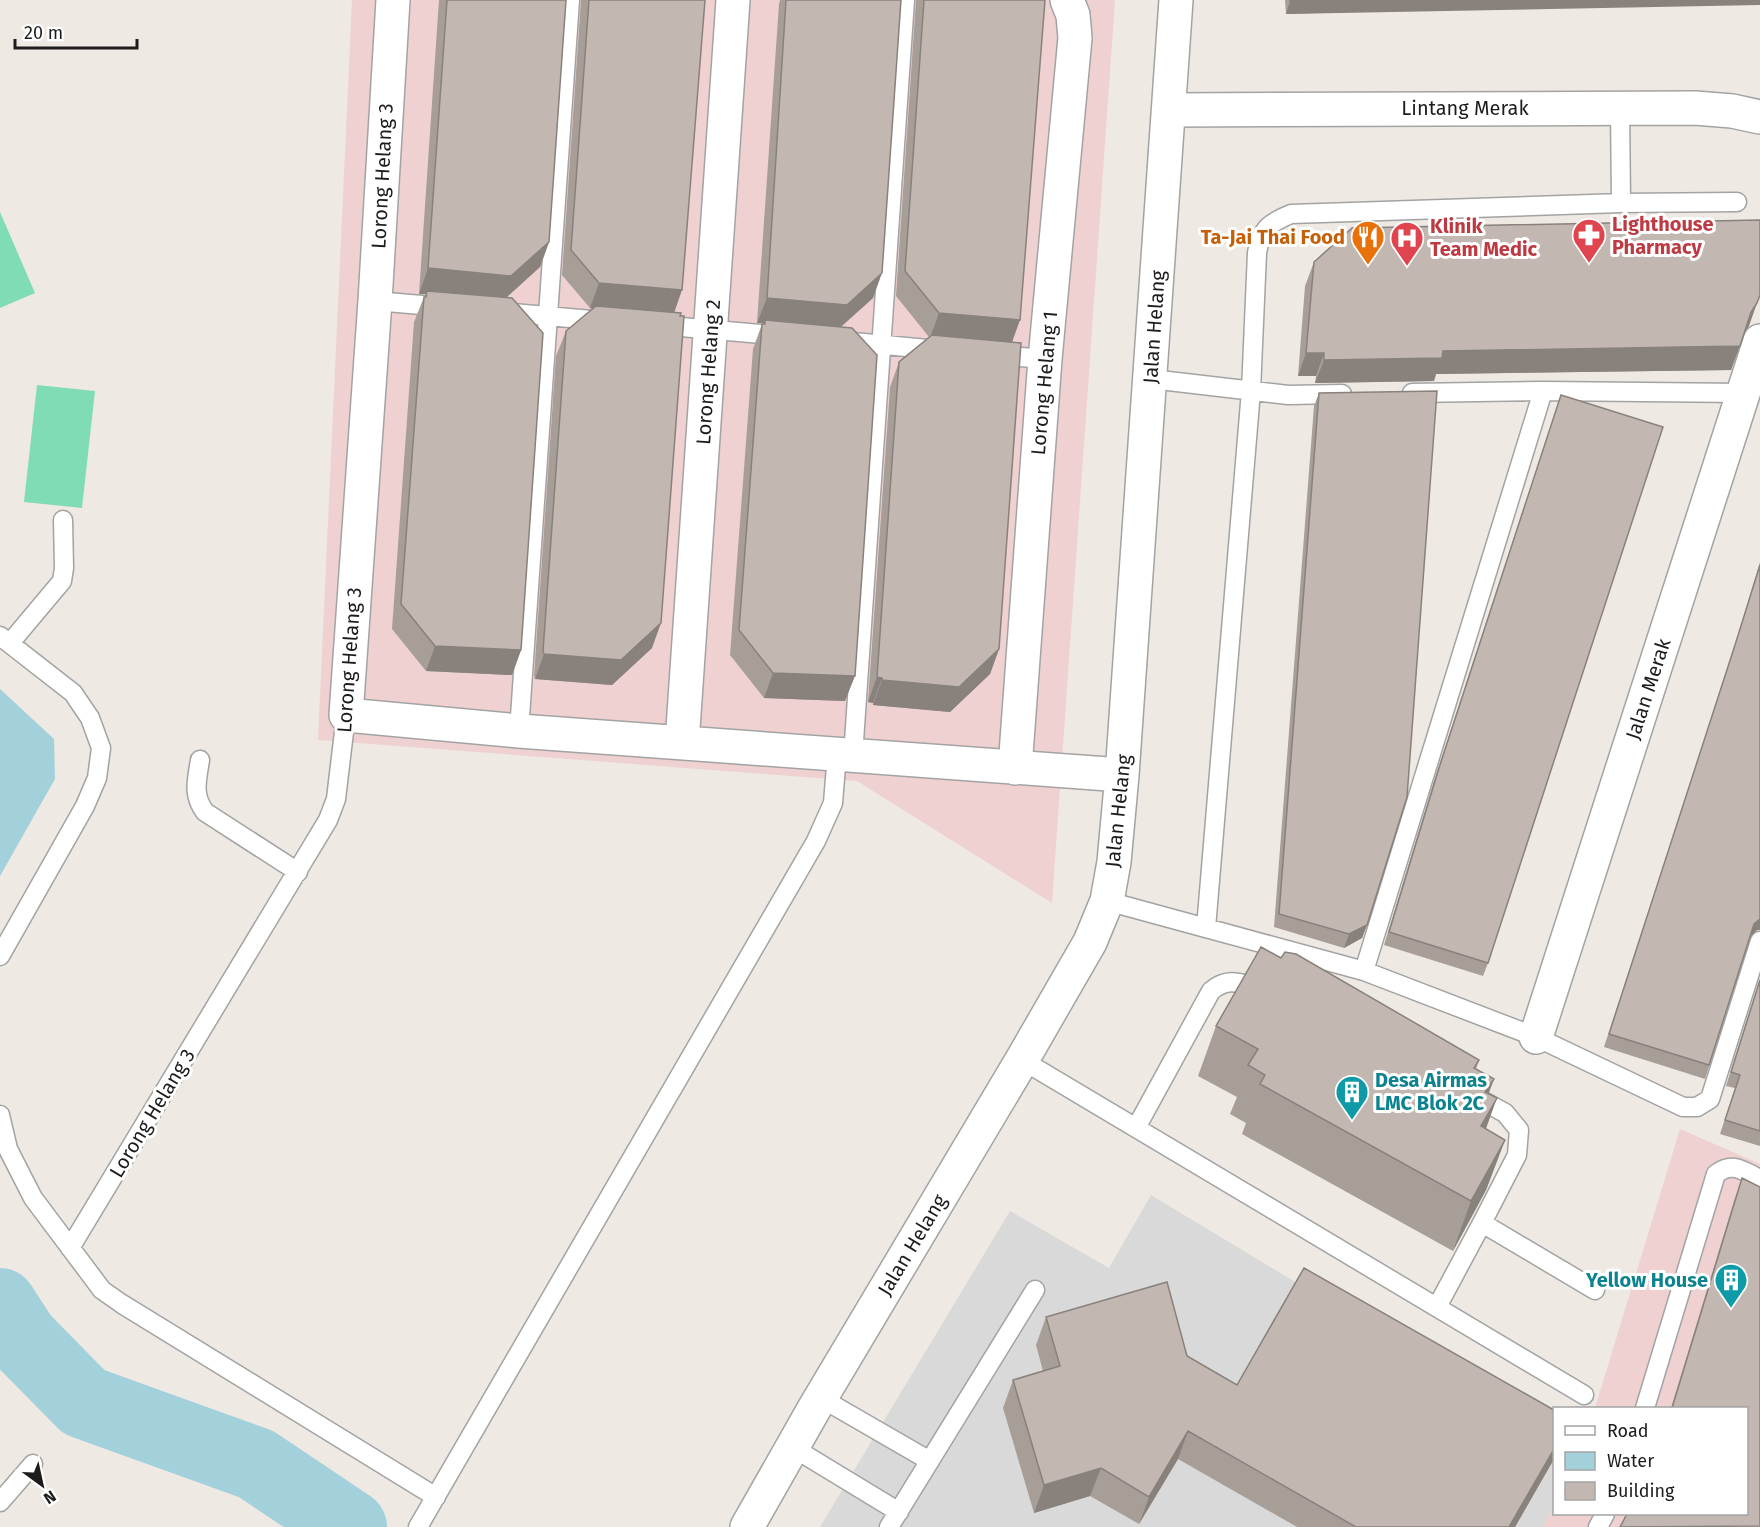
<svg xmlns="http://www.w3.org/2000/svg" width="1760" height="1527" viewBox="0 0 1760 1527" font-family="'Fira Sans',sans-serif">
<rect width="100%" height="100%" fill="#eee9e2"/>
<path fill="#dad9d9" d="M1151,1195l403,243v69l-11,20h-723l190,-316 99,57z
M0,1305l22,34 -22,27z"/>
<path fill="#efd1d1" d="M352,0h763l-63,903 -195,-122 -539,-41z
M1680,1129l80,35v363h-217l11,-20v7h192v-106h-151z"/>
<path fill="#80dcb4" d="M0,212l35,81 -35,15z
M37,385l58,6 -13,117 -58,-6z"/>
<path fill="#a3d1db" d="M0,689l54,50 1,40 -55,97z"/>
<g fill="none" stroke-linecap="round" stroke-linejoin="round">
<path stroke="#a3d1db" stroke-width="74" d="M0,1305l22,34 62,63 172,62 94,63"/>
<g stroke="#a3a3a3" stroke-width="21">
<path id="service" d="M1620,107l1,96
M375,301l70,6
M502,312l101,9
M658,325l125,11
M843,341l95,9
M996,355l49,4
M1151,379l137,16 54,-1
M1412,393l131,-2 200,2
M0,636l73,57 17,25 11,30 -4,30 -12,28 -85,150
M10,643l52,-62 2,-13 -1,-48
M519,731l51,-731
M853,756l52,-756
M200,760c-3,20 -8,35 5,52l93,60
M1107,901l99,27 45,-537 6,-138c4,-24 12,-30 34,-39l330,-11 116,-1
M1206,928l158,43 172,66 147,70h14l13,-8 50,-158
M1364,971l179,-580
M1022,1060l562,335
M1474,1096l31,17 14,17 -2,25 -35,68
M0,1115l8,34 25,49 69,92 20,14 314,193
M1136,1128l75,-137c18,-15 30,-7 52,-2
M70,1248l258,-428 8,-21 10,-84
M1437,1307l45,-84 113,67
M821,1398l109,63
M1645,1408l71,-234c17,-13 27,-3 44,5
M792,1447l107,65
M0,1502l33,-38
M418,1527l398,-686 17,-38 4,-49
M889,1527l146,-237
M1598,1527l7,-13"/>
</g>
<g stroke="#a3a3a3" stroke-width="36">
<path id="minor" d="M393,0l-18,301 -29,414 173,16 603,44
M1169,110l526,-2 37,3 28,6
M682,743l51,-743
M1015,768l30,-409 30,-321 -2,-23 -6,-15
M1536,1037l224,-696
M747,1527l67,-118 208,-349 68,-118 17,-41 7,-39 8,-87 54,-775"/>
</g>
<use href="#service" stroke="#fff" stroke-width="18"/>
<use href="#minor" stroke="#fff" stroke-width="33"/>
</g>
<path fill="#a79e98" d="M439,0h127l-17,242 -9,25 -34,31 15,352 -9,25 -86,-4 -34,-42 22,-307 10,-25h1l1,-3h-7z
M581,0h124l-31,312 -22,336 -40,37 -77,-6 -1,-3 22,-320 10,-25 26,-22 -2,-1 -28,-33z
M780,0h121l-28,298 -32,29 4,374 -81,-3 -34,-43 23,-306 9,-25 2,-1h-7l22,-319z
M916,0h129l-33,342 -13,307 -9,25 -40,38 -77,-7v-2l-5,-1 22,-315 9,-25 30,-25 -33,-41z
M1285,0h475l-474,14z
M1314,262l435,64 -5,7 -13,37 -295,4 -2,7 -119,2 1,-7h-18l7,-90z
M1319,393l48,532 -5,13 -18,10 -70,-21 40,-521z
M1561,395l-73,568 -5,13 -99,-31 50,-164z
M1760,562v368h-3l-7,7 -45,142 -101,-32 127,-388z
M1281,958l198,102 -3,9 18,10 -6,14 -2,36 19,11 -19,50 -33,61 -211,-117 4,-11 -16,-9 7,-17 -39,-21 18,-50z
M1760,978v168l-40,-12 15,-46 -9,-2z
M1742,1178l4,230h-75l64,-210z
M1046,1317l141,39 50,29 317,74 -39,68h-218l-119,-68 -39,65 -49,-28 -56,17 -31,-105 10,-28 30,-9 -7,-26z"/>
<path fill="#88817c" d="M1326,0h434v5l-474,9 4,-13z
M549,242l-9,25 -38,34 -75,-10 -1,3h-7l9,-26z
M882,273l-9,25 -36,32 -72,-10 -1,3h-7l10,-25z
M599,283l83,7 -9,26 -83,-8z
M1757,303l-8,23 -7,9 9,-23z
M939,313l81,7 -9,25 -81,-7z
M1740,346l-9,24 -295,4 -2,7 -119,2 9,-23 119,-9z
M1306,353h18l-8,23h-18z
M661,623l-9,25 -40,37 -77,-6 9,-25z
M435,646l86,4 -9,25 -86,-4z
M999,649l-9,25 -40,38 -77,-7 9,-25z
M773,673l82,3 -10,25 -81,-3z
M877,677l5,1 -9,25 -5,-1z
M1760,919v11h-3l-8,8 5,-14z
M1367,925l-5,13 -18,10 5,-14z
M1494,1079l-18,49 9,-36z
M1497,1098l-18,50 2,-22z
M1505,1140l-19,50 -33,61 18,-50z
M1188,1431l-10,28 -39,65 10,-27z
M1554,1449v10l-39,68h-6z
M1101,1468l-11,28 -56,17 10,-28z"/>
<path fill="#c2b8b1" stroke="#88817c" stroke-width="1.5" d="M447,0h119l-17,242 -38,34 -83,-8z
M589,0h116l-23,290 -83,-7 -28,-33z
M786,0h115l-19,273 -35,32 -80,-7z
M924,0h121l-25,320 -81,-7 -34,-42z
M1290,0h36l-36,1z
M1760,220v75l-3,8 -6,9 -11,34 -297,5 -1,7 -118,2v-7h-18l8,-91 38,-34z
M427,291l85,7 31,35 -22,317 -86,-4 -34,-42 23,-307h2z
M596,306l85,7 -1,3h4l-23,307 -40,37 -77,-6 -1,-3 23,-320z
M765,320l87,8 25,27 -22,321 -82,-3 -34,-43 23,-306h3z
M932,335l89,8 -22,306 -40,38 -77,-7v-2l-5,-1 22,-315z
M1437,391l-30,406 -40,128 -18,9 -70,-20 40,-521z
M1561,395l102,32 -175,536 -99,-31 50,-164z
M1760,565v354l-6,5 -45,141 -100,-31 126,-389z
M1261,947l20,11 4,-6 11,2 183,106 -5,8 20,11 -9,13 12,6 -16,28 24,14 -34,61 -211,-117 5,-9 -17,-10 10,-16 -42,-23z
M1760,980v151l-35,-11 15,-45 -9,-3z
M1742,1178l18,9v339l-140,1 7,-13h119v-106h-74z
M1304,1268l250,142v39l-45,78h-153l-168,-96 -39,66 -48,-29 -57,17 -31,-105 47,-14 -14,-49 121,-35 20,74 50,29z"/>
<defs>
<g id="pharmacy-pin" transform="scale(1.725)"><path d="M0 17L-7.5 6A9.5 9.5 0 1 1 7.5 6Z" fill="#e0444e" stroke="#fff"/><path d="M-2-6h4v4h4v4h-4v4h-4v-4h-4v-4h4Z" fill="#fff"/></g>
<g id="restaurant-pin" transform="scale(1.725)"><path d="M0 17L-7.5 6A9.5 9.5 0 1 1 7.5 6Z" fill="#e8710a" stroke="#fff"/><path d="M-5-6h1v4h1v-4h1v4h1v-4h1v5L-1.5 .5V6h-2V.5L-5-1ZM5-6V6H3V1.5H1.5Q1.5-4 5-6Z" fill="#fff"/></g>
<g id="hospital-pin" transform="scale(1.725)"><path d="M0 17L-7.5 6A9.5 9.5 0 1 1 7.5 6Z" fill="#e0444e" stroke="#fff"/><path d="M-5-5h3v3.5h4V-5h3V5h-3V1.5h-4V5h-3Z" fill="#fff"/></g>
<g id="building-pin" transform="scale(1.725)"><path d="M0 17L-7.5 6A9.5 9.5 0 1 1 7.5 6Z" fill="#0f9aa8" stroke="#fff"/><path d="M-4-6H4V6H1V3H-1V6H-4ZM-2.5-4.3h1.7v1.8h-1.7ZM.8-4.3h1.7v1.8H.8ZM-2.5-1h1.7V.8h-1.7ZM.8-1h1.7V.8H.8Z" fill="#fff"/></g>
</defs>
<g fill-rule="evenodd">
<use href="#pharmacy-pin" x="1589" y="235"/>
<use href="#restaurant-pin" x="1368" y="237"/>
<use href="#hospital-pin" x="1407" y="238"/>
<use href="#building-pin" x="1352" y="1092"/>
<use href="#building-pin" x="1731" y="1280"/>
</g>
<g text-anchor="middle" stroke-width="6" stroke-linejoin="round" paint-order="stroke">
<g font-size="20" fill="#1c1c1c" stroke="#fff">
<text x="1465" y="115">Lintang Merak</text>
<text transform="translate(382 176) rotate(-87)" y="7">Lorong Helang 3</text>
<text transform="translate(1154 327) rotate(-86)" y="7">Jalan Helang</text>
<text transform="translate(708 372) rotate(-86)" y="7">Lorong Helang 2</text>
<text transform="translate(1044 383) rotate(-85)" y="7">Lorong Helang 1</text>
<text transform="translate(349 660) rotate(-86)" y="7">Lorong Helang 3</text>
<text transform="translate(1648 689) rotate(-72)" y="7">Jalan Merak</text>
<text transform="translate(1118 811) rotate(-84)" y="7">Jalan Helang</text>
<text transform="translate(152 1113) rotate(-59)" y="7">Lorong Helang 3</text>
<text transform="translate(912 1245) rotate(-59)" y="7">Jalan Helang</text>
</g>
<g font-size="20" font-weight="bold" fill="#be3a42" stroke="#fff" text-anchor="start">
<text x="1612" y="231">Lighthouse<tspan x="1612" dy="23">Pharmacy</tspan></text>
<text x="1430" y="233">Klinik<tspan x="1430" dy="23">Team Medic</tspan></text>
</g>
<g font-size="20" font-weight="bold" fill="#c56008" stroke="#fff" text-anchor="end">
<text x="1345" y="244">Ta-Jai Thai Food</text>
</g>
<g font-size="20" font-weight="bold" fill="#0d838f" stroke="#fff" text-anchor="start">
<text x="1375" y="1087">Desa Airmas<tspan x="1375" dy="23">LMC Blok 2C</tspan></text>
<text x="1708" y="1287" text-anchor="end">Yellow House</text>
</g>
</g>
<rect x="1553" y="1407" width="195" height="108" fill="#ffffff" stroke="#a4a4a4" stroke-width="1.5"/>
<rect x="1565" y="1426" width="30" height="9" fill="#ffffff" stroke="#a4a4a4" stroke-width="1.5"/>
<text x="1607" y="1437" font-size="18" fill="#1c1c1c">Road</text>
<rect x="1565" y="1452" width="30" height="18" fill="#a3d1db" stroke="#a4a4a4" stroke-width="1.5"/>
<text x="1607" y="1467" font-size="18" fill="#1c1c1c">Water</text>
<rect x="1565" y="1482" width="30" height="18" fill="#c2b8b1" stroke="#a4a4a4" stroke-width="1.5"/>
<text x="1607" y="1497" font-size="18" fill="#1c1c1c">Building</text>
<g transform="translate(42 1485) rotate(147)" stroke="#ffffff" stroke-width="4.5" paint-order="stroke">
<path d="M0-4.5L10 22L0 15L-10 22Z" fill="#1c1c1c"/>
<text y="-9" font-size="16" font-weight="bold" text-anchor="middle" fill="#1c1c1c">N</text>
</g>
<path d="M15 39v9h122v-9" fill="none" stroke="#1c1c1c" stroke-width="3"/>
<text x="24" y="39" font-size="18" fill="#1c1c1c" stroke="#ffffff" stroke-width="4.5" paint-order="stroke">20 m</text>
</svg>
